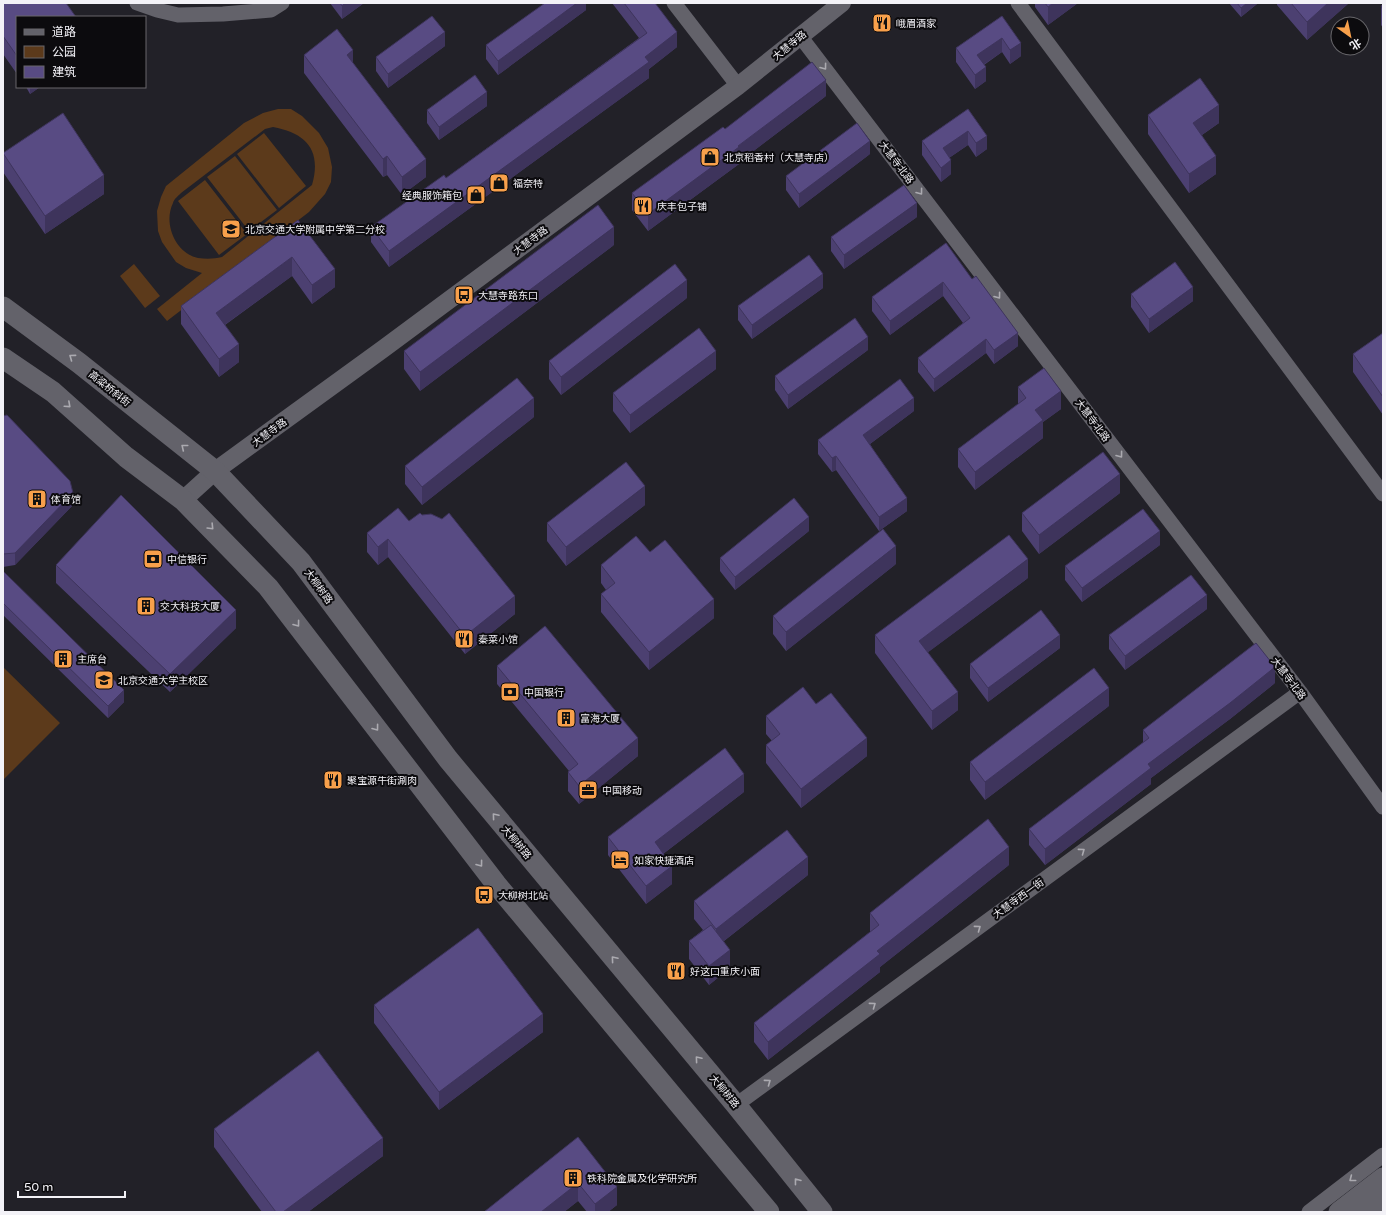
<svg xmlns="http://www.w3.org/2000/svg" width="1386" height="1215" viewBox="0 0 1386 1215" font-family="'Varela Round','Noto Sans SC',sans-serif">
<rect width="100%" height="100%" fill="#222128"/>
<path fill="#5c3a1b" fill-rule="evenodd" d="M278,109h13l11,7 17,17 9,15 4,19 -1,15 -6,12 -16,18 -142,109 -10,-12 45,-36 -16,-5 -10,-6 -14,-20 -4,-11 -1,-20 4,-14 5,-11 78,-63 19,-10zM273,127c33,6 49,23 39,58l-90,72c-8,2 -16,2 -24,1 -23,-5 -35,-35 -25,-55 1,-4 5,-7 8,-10l84,-64z
M264,133l42,53 -27,22 -42,-54z
M235,156l42,54 -28,21 -42,-54z
M205,180l42,54 -28,21 -41,-54z
M134,264l26,32 -15,12 -25,-32z
M3,667l57,56 -57,57z"/>
<g fill="none" stroke-linecap="round" stroke-linejoin="round">
<path stroke="#63626a" stroke-width="15" d="M137,3l20,7 21,5 45,-1 48,-4 11,-7
M674,3l64,83
M1018,3l365,491
M800,36l500,656 83,115
M736,1105l564,-413
M1309,1212l74,-57"/>
<path stroke="#63626a" stroke-width="18" d="M183,500l32,-29 168,-122 355,-263 104,-83"/>
<path stroke="#63626a" stroke-width="21" d="M3,307l76,56 136,108 86,91 147,197 288,346 86,107
M3,358l50,34 73,65 57,43 85,87 228,297 273,328
M1339,1212l44,-34
M1365,1212l18,-14"/>
</g>
<path fill="#4c4071" d="M3,3l14,14v57l-14,-20z
M330,3h34l-22,16z
M586,3v7l-88,65 -12,-16v-14z
M612,3h43l22,44 -28,22v9l-260,189 -18,-25v-15l75,-49 193,-140z
M1035,3h43l-30,22 -13,-18z
M1229,3h28v1l-16,13z
M1277,3h72l-42,37 -30,-35z
M1383,5v23l-2,-3v-19z
M1002,16l19,40 -11,8 -8,-12 -18,13 2,16 -11,8 -19,-27v-14z
M445,46l-57,42 -12,-17v-14z
M304,55l49,8 73,114 -24,18 -15,-20 -4,2 -79,-104z
M26,87h14l-10,7z
M826,96l-87,66v2l-91,67 -16,-21v-17l93,-64z
M487,106l-48,34 -12,-17v-13z
M968,109l19,40 -11,8 -8,-12 -19,13 2,16 -10,8 -19,-27v-14z
M1148,115l71,8 -17,12 14,39 -27,19 -41,-59z
M3,153l101,41 -59,40 -42,-62z
M870,154l-71,54 -13,-18v-14z
M917,217l-73,52 -13,-18v-14z
M298,220l37,67 -23,17 -20,-28 -67,49 14,37 -20,15 -38,-53v-18z
M946,243l72,103 -24,18 -8,-11 -52,39 -16,-20v-14l45,-35 -20,-27 -53,39 -18,-24v-14z
M614,245l-194,146 -16,-22v-18z
M823,288l-71,51 -14,-19v-14z
M1131,294l62,7 -44,32 -18,-26z
M687,298l-126,97 -12,-16v-18z
M1383,333v82l-30,-43v-18z
M868,350l-80,59 -13,-19v-14z
M716,369l-86,64 -17,-22v-18z
M1018,387l43,22 -18,13v16l-68,52 -17,-23v-18l60,-45z
M914,411l-44,33 37,67 -28,20 -43,-61 -4,2 -14,-18v-14z
M3,416l70,89 -58,60 -12,2z
M534,417l-112,88 -17,-21v-18z
M1120,493l-81,61 -17,-23v-18z
M645,505l-79,61 -19,-25v-18z
M422,515l20,4 73,95 -50,40 -77,-97 -10,8 -11,-13v-19l42,-12z
M809,531l-74,59 -15,-19v-13z
M1160,545l-78,57 -17,-22v-14z
M650,552l64,66 -65,52 -48,-58v-18l5,-4 -5,-7v-18z
M896,564l-110,87 -13,-17v-18z
M56,565l180,63 -66,64 -114,-109z
M3,571l121,131 -16,16 -105,-103z
M1028,578l-100,74 30,58 -26,20 -57,-77v-18z
M1207,609l-82,61 -16,-21v-14z
M1060,648l-72,54 -18,-24v-14z
M497,666l141,90 -59,48 -11,-13v-19l1,-1 -72,-87z
M1275,683l-45,36 -79,59v6l-106,81 -16,-20v-16l114,-86v-13z
M816,704l51,52 -66,52 -35,-45v-18l6,-4 -6,-7v-18z
M1109,706l-124,94 -15,-20v-18z
M744,792l-81,62 9,30 -26,20 -38,-49v-18z
M1009,865l-129,102v5l-112,88 -14,-18v-19l116,-91v-19z
M808,875l-84,66 6,27 -21,17 -20,-26v-18l14,-11 -9,-11v-18z
M374,1005l169,27 -104,78 -65,-87z
M214,1129l169,27 -75,56h-46l-48,-65z
M578,1137l39,68 -9,7h-21l-9,-11 -14,11h-80z"/>
<path fill="#3e345c" d="M345,3h19l-22,16v-13z
M577,3h9v7l-88,65v-14z
M1053,3h25l-30,22v-18z
M1247,3h10v1l-16,13v-9z
M1328,3h21l-42,37v-18z
M445,32v14l-57,42v-14z
M677,32v15l-28,22v9l-260,189v-16z
M1002,38v14l-25,17v-14z
M1021,43v13l-11,8v-14z
M353,50v19l-6,-14z
M986,67v14l-11,8v-14z
M826,80v16l-87,66v2l-91,67v-17z
M30,87h10l-10,7z
M487,92v14l-48,34v-13z
M1219,105v18l-26,18v-18z
M968,131v14l-25,17v-14z
M987,136v13l-11,8v-14z
M870,141v13l-71,54v-14z
M387,156v19l-4,2v-18z
M1216,156v18l-27,19v-19z
M426,159v18l-24,18v-18z
M951,160v14l-10,8v-14z
M104,175v19l-59,40v-18z
M917,203v14l-73,52v-14z
M614,227v18l-194,146v-19z
M292,257v19l-76,55v-18z
M335,269v18l-23,17v-19z
M823,274v14l-71,51v-14z
M687,280v18l-126,97v-18z
M943,282v14l-53,39v-14z
M1193,287v14l-44,32v-14z
M1018,333v13l-24,18v-14z
M868,337v13l-80,59v-14z
M986,339v14l-52,39v-13z
M239,344v18l-20,15v-18z
M716,351v18l-86,64v-18z
M1061,391v18l-18,13v16l-68,52v-18l60,-62z
M534,398v19l-112,88v-18z
M914,398v13l-51,38v-14z
M836,456v14l-4,2v-14z
M1120,474v19l-81,61v-19z
M645,486v19l-79,61v-19z
M73,493v12l-58,60v-12z
M907,498v13l-28,20v-14z
M809,517v14l-74,59v-13z
M1160,531v14l-78,57v-14z
M388,539v18l-10,8v-18z
M896,546v18l-110,87v-19z
M1028,559v19l-109,81v-18z
M1207,595v14l-82,61v-14z
M515,596v18l-50,40v-18z
M714,599v19l-65,52v-18z
M236,610v18l-66,64v-18z
M1060,635v13l-72,54v-14z
M1275,667v16l-45,36 -79,59v6l-106,81v-16l103,-85z
M1109,688v18l-124,94v-18z
M124,690v12l-16,16v-12z
M958,692v18l-26,20v-19z
M638,738v18l-59,48v-18z
M867,738v18l-66,52v-19z
M744,774v18l-89,68v-18z
M1009,847v18l-129,102v5l-112,88v-18l109,-91z
M808,857v18l-92,72v-18z
M672,866v18l-26,20v-18z
M730,950v18l-21,17v-19z
M543,1014v18l-104,78v-18z
M383,1138v18l-75,56h-25z
M578,1183v18l-14,11h-23z
M617,1187v18l-9,7h-13v-8z"/>
<path fill="#584b83" stroke="#3e345c" d="M3,3h63l10,14h-59v39l-14,-20z
M340,3h5l-3,3z
M545,3h32l-79,58 -12,-16z
M624,3h31l22,29 -32,25 4,5 -260,189 -18,-24 73,-52 2,3 201,-145z
M1045,3h8l-5,4z
M1237,3h10l-6,5z
M1291,3h37l-21,19z
M1383,5v5l-2,-4z
M432,16l13,16 -57,42 -12,-17z
M1002,16l19,27 -11,7 -8,-12 -25,17 9,12 -11,8 -19,-27z
M337,29l16,21 -6,5 79,104 -24,18 -15,-21 -4,3 -79,-104z
M812,62l14,18 -88,66 1,1 -91,67 -16,-21 91,-66 2,2z
M475,75l12,17 -48,35 -12,-17z
M1200,78l19,27 -26,18 23,33 -27,18 -41,-59z
M968,109l19,27 -11,7 -8,-12 -25,17 8,12 -10,8 -19,-27z
M63,113l41,62 -59,41 -42,-63z
M857,123l13,18 -71,53 -13,-18z
M904,185l13,18 -73,52 -13,-18z
M598,205l16,22 -194,145 -16,-21z
M298,220l37,49 -23,16 -20,-28 -76,56 23,31 -20,15 -38,-53z
M946,243l26,36 4,-3 42,57 -24,17 -8,-11 -52,40 -16,-21 52,-40 -27,-36 -53,39 -18,-24z
M809,255l14,19 -71,51 -14,-19z
M1175,262l18,25 -44,32 -18,-25z
M675,264l12,16 -126,97 -12,-16z
M855,318l13,19 -80,58 -13,-19z
M699,328l17,23 -86,64 -17,-22z
M1383,333v64l-30,-43z
M1044,368l17,23 -26,19 8,10 -68,52 -17,-23 68,-51 -8,-11z
M517,378l17,20 -112,89 -17,-21z
M900,379l14,19 -51,37 44,63 -28,19 -43,-61 -4,2 -14,-18z
M7,415l63,66 3,12 -58,60 -12,1v-138z
M1103,452l17,22 -81,61 -17,-22z
M626,462l19,24 -79,61 -19,-24z
M121,495l115,115 -66,64 -114,-109z
M794,498l15,19 -74,60 -15,-19z
M398,508l11,13 11,-8 2,2 9,-1 11,5 7,-6 66,83 -50,40 -77,-97 -10,8 -11,-14z
M1143,509l17,22 -78,57 -17,-22z
M883,529l13,17 -110,86 -13,-16z
M1009,535l19,24 -109,82 39,51 -26,19 -57,-76z
M636,536l14,16 15,-12 49,59 -65,53 -48,-58 14,-11 -14,-18z
M3,571l121,119 -16,16 -105,-103z
M1191,575l16,20 -82,61 -16,-21z
M1041,610l19,25 -72,53 -18,-24z
M545,626l93,112 -59,48 -11,-14 10,-8 -81,-98z
M1256,643l19,24 -45,36 -82,61 3,4 -106,81 -16,-20 120,-91 -6,-8z
M1094,668l15,20 -124,94 -15,-20z
M803,687l13,17 15,-11 36,45 -66,51 -35,-44 14,-11 -14,-18z
M725,748l19,26 -89,68 17,24 -26,20 -38,-49z
M988,819l21,28 -132,104 3,3 -112,88 -14,-19 125,-98 -9,-12z
M787,830l21,27 -92,72 -22,-28z
M711,925l19,25 -21,16 -20,-25z
M478,928l65,86 -104,78 -65,-87z
M318,1051l65,87 -100,74h-7l-62,-83z
M578,1137l39,50 -22,17 -17,-21 -37,29h-57z"/>
<defs><path id="oneway-chevron" d="M-2-3.5L2.5 0L-2 3.5" fill="none" stroke-width="1.6" stroke-linecap="round" stroke-linejoin="round"/></defs>
<g stroke="#abaab0">
<use href="#oneway-chevron" transform="translate(824 67) rotate(53)"/>
<use href="#oneway-chevron" transform="translate(920 192) rotate(53)"/>
<use href="#oneway-chevron" transform="translate(998 296) rotate(53)"/>
<use href="#oneway-chevron" transform="translate(72 357) rotate(-144)"/>
<use href="#oneway-chevron" transform="translate(68 405) rotate(42)"/>
<use href="#oneway-chevron" transform="translate(184 447) rotate(-141)"/>
<use href="#oneway-chevron" transform="translate(1120 455) rotate(53)"/>
<use href="#oneway-chevron" transform="translate(211 527) rotate(46)"/>
<use href="#oneway-chevron" transform="translate(297 624) rotate(53)"/>
<use href="#oneway-chevron" transform="translate(376 728) rotate(53)"/>
<use href="#oneway-chevron" transform="translate(495 816) rotate(-130)"/>
<use href="#oneway-chevron" transform="translate(1082 851) rotate(-36)"/>
<use href="#oneway-chevron" transform="translate(480 864) rotate(53)"/>
<use href="#oneway-chevron" transform="translate(978 928) rotate(-36)"/>
<use href="#oneway-chevron" transform="translate(614 959) rotate(-130)"/>
<use href="#oneway-chevron" transform="translate(873 1005) rotate(-36)"/>
<use href="#oneway-chevron" transform="translate(698 1059) rotate(-130)"/>
<use href="#oneway-chevron" transform="translate(768 1082) rotate(-36)"/>
<use href="#oneway-chevron" transform="translate(1352 1179) rotate(142)"/>
<use href="#oneway-chevron" transform="translate(797 1181) rotate(-128)"/>
</g>
<defs>
<g id="restaurant-square" transform="scale(1)"><rect x="-9" y="-9" width="18" height="18" rx="4" fill="#f8a04b" stroke="#0c0b0e"/><path d="M-5-6h1v4h1v-4h1v4h1v-4h1v5L-1.5 .5V6h-2V.5L-5-1ZM5-6V6H3V1.5H1.5Q1.5-4 5-6Z" fill="#111"/></g>
<g id="shop-square" transform="scale(1)"><rect x="-9" y="-9" width="18" height="18" rx="4" fill="#f8a04b" stroke="#0c0b0e"/><path d="M-5-2.5h2.3a2.7 3.5 0 0 1 5.4 0H5L5.5 6h-11ZM-1.5-2.5h3a1.5 2.3 0 0 0-3 0Z" fill="#111"/></g>
<g id="school-square" transform="scale(1)"><rect x="-9" y="-9" width="18" height="18" rx="4" fill="#f8a04b" stroke="#0c0b0e"/><path d="M0-5L7-2L0 1L-7-2ZM-4 1L0 2.5L4 1V4Q0 6-4 4Z" fill="#111"/></g>
<g id="bus-square" transform="scale(1)"><rect x="-9" y="-9" width="18" height="18" rx="4" fill="#f8a04b" stroke="#0c0b0e"/><path d="M-5-6H5V4H4V6H2V4H-2V6H-4V4H-5ZM-3.5-4V0h7V-4ZM-3.5 1.2v1.5H-2V1.2ZM2 1.2v1.5H3.5V1.2Z" fill="#111"/></g>
<g id="building-square" transform="scale(1)"><rect x="-9" y="-9" width="18" height="18" rx="4" fill="#f8a04b" stroke="#0c0b0e"/><path d="M-4-6H4V6H1V3H-1V6H-4ZM-2.5-4.3h1.7v1.8h-1.7ZM.8-4.3h1.7v1.8H.8ZM-2.5-1h1.7V.8h-1.7ZM.8-1h1.7V.8H.8Z" fill="#111"/></g>
<g id="bank-square" transform="scale(1)"><rect x="-9" y="-9" width="18" height="18" rx="4" fill="#f8a04b" stroke="#0c0b0e"/><path d="M-6-4H6V4H-6ZM0-2.3a2.3 2.3 0 1 0 0 4.6a2.3 2.3 0 1 0 0-4.6Z" fill="#111"/></g>
<g id="university-square" transform="scale(1)"><rect x="-9" y="-9" width="18" height="18" rx="4" fill="#f8a04b" stroke="#0c0b0e"/><path d="M0-5L7-2L0 1L-7-2ZM-4 1L0 2.5L4 1V4Q0 6-4 4Z" fill="#111"/></g>
<g id="office-square" transform="scale(1)"><rect x="-9" y="-9" width="18" height="18" rx="4" fill="#f8a04b" stroke="#0c0b0e"/><path d="M-6-3h4V-5.5h4V-3h4V5H-6ZM-1-4.5V-3h2v-1.5ZM-6 0V1H6V0Z" fill="#111"/></g>
<g id="hotel-square" transform="scale(1)"><rect x="-9" y="-9" width="18" height="18" rx="4" fill="#f8a04b" stroke="#0c0b0e"/><path d="M-6-4.5h1.5V1H6V5H4.5V3h-9V5H-6ZM-4 0a1.8 1.8 0 1 1 3.6 0ZM.5 0V-2.5h3Q6-2.5 6 0Z" fill="#111"/></g>
</defs>
<g fill-rule="evenodd">
<use href="#restaurant-square" x="882" y="23"/>
<use href="#shop-square" x="710" y="157"/>
<use href="#shop-square" x="499" y="183"/>
<use href="#shop-square" x="476" y="195"/>
<use href="#restaurant-square" x="643" y="206"/>
<use href="#school-square" x="231" y="229"/>
<use href="#bus-square" x="464" y="295"/>
<use href="#building-square" x="37" y="499"/>
<use href="#bank-square" x="153" y="559"/>
<use href="#building-square" x="146" y="606"/>
<use href="#restaurant-square" x="464" y="639"/>
<use href="#building-square" x="63" y="659"/>
<use href="#university-square" x="104" y="680"/>
<use href="#bank-square" x="510" y="692"/>
<use href="#building-square" x="566" y="718"/>
<use href="#restaurant-square" x="333" y="780"/>
<use href="#office-square" x="588" y="790"/>
<use href="#hotel-square" x="620" y="860"/>
<use href="#bus-square" x="484" y="895"/>
<use href="#restaurant-square" x="676" y="971"/>
<use href="#building-square" x="573" y="1178"/>
</g>
<g text-anchor="middle" stroke-width="4" stroke-linejoin="round" paint-order="stroke">
<g font-size="10" fill="#f3f2f7" stroke="#0c0b0e" text-anchor="start">
<text x="896" y="27">峨眉酒家</text>
<text x="724" y="161">北京稻香村（大慧寺店）</text>
<text x="513" y="187">福奈特</text>
<text x="462" y="199" text-anchor="end">经典服饰箱包</text>
<text x="657" y="210">庆丰包子铺</text>
<text x="245" y="233">北京交通大学附属中学第二分校</text>
<text x="478" y="299">大慧寺路东口</text>
<text x="51" y="503">体育馆</text>
<text x="167" y="563">中信银行</text>
<text x="160" y="610">交大科技大厦</text>
<text x="478" y="643">秦菜小馆</text>
<text x="77" y="663">主席台</text>
<text x="118" y="684">北京交通大学主校区</text>
<text x="524" y="696">中国银行</text>
<text x="580" y="722">富海大厦</text>
<text x="347" y="784">聚宝源牛街涮肉</text>
<text x="602" y="794">中国移动</text>
<text x="634" y="864">如家快捷酒店</text>
<text x="498" y="899">大柳树北站</text>
<text x="690" y="975">好这口重庆小面</text>
<text x="587" y="1182">铁科院金属及化学研究所</text>
</g>
<g font-size="10" fill="#f3f2f7" stroke="#0c0b0e">
<text transform="translate(789 45) rotate(-39)" y="4">大慧寺路</text>
<text transform="translate(897 162) rotate(53)" y="4">大慧寺北路</text>
<text transform="translate(530 240) rotate(-37)" y="4">大慧寺路</text>
<text transform="translate(110 388) rotate(39)" y="4">高粱桥斜街</text>
<text transform="translate(1093 420) rotate(53)" y="4">大慧寺北路</text>
<text transform="translate(269 432) rotate(-36)" y="4">大慧寺路</text>
<text transform="translate(319 586) rotate(54)" y="4">大柳树路</text>
<text transform="translate(1289 678) rotate(53)" y="4">大慧寺北路</text>
<text transform="translate(517 842) rotate(50)" y="4">大柳树路</text>
<text transform="translate(1018 898) rotate(-36)" y="4">大慧寺西一街</text>
<text transform="translate(725 1091) rotate(50)" y="4">大柳树路</text>
</g>
</g>
<rect width="1386" height="1215" fill="none" stroke="#f3f2f7" stroke-width="8"/>
<rect x="16" y="16" width="130" height="72" fill="#0c0b0e" stroke="#68676b"/>
<rect x="24" y="29" width="20" height="6" fill="#63626a" stroke="#68676b"/>
<text x="52" y="36" font-size="12" fill="#f3f2f7">道路</text>
<rect x="24" y="46" width="20" height="12" fill="#5c3a1b" stroke="#68676b"/>
<text x="52" y="56" font-size="12" fill="#f3f2f7">公园</text>
<rect x="24" y="66" width="20" height="12" fill="#584b83" stroke="#68676b"/>
<text x="52" y="76" font-size="12" fill="#f3f2f7">建筑</text>
<g transform="translate(1350 36) rotate(147)"><circle r="19" fill="#0c0b0e" stroke="#68676b"/>
<path d="M0-3L7 15L0 10L-7 15Z" fill="#f8a04b"/>
<text y="-6" font-size="11" font-weight="bold" text-anchor="middle" fill="#f3f2f7">北</text>
</g>
<path d="M18 1191v6h107v-6" fill="none" stroke="#f3f2f7" stroke-width="2"/>
<text x="24" y="1191" font-size="12" fill="#f3f2f7" stroke="#0c0b0e" stroke-width="3" paint-order="stroke">50 m</text>
</svg>
